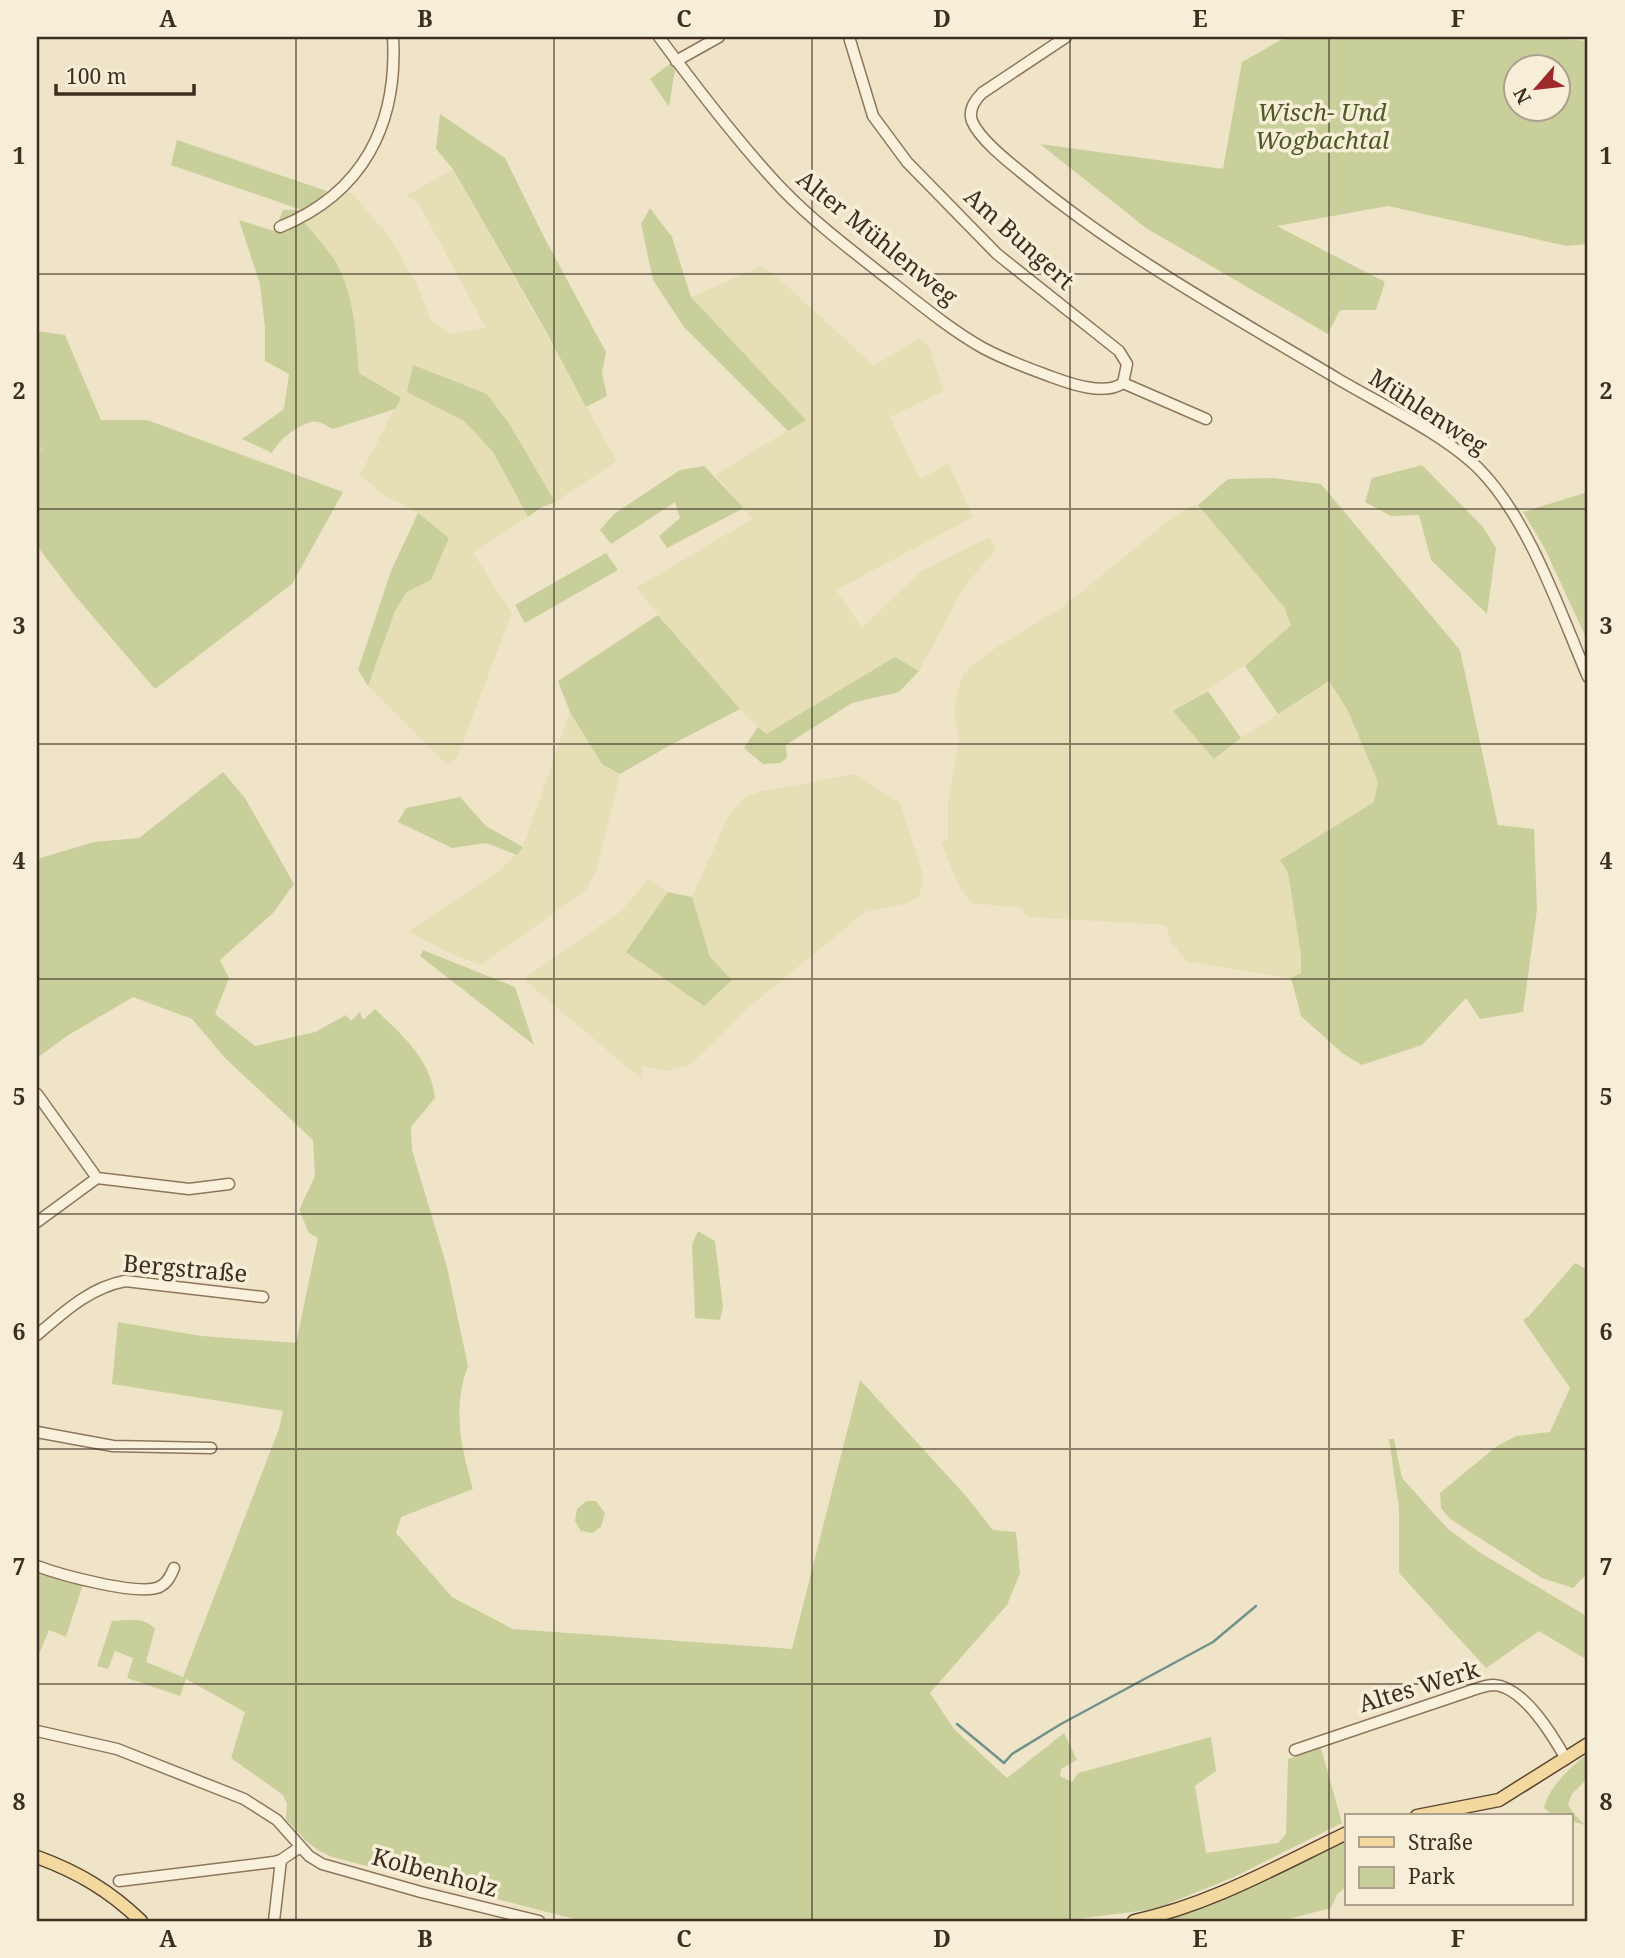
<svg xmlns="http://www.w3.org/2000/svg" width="1625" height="1958" viewBox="0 0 1625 1958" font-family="'Noto Serif',serif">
<rect width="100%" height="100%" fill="#f0e4c8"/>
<path fill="#e6deb5" d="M453,169l164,292 -62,41 -45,-77 -103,-33 57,29 29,31 35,65 -55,36 39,60 -55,144 -10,8 -79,-79 27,-75 12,-19 24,-12 18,-42 -31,-25 -34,-18 -24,-20 40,-77 -41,-25 -4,-44 -11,-46 -11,-26 -29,-35 37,-33 12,5 38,45 26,46 14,35 21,14 34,-6 -67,-124 -12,-9z
M762,266l13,9 99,91 45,-28 10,8 15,45 -54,26 30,62 29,-15 24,53 -137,73 26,38 58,-56 69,-35 7,12 -32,38 -45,84 -24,-14 -130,77 -25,-25 -104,-121 116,-69 -37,-44 90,-55 -114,-123z
M1198,505l86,102 8,18 -47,41 -71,45 41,48 26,-21 87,-57 20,30 30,71 -4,20 -94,58 8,13 13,82v18l-10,5 -103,-16 -10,-9v-6l-6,-2 -6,-20 -137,-8 -9,-9 -48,-5 -11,-13 -20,-47 7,-4v-36l11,-62 -5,-28 2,-17 6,-20 15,-15 20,-14 67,-41 109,-89 18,-11z
M570,712l32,52 18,10 -24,98 -11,19 -104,74 -34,-13 -38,-21 86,-57 28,-27z
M856,774l44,29 24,75 -5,19 -14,7 -40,8 -123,101 -27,29 -27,24 -22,5 -24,-5v13l17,15 -136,-115 98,-68 27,-32 20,13 -41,60 105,28 -22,-23 -18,-60 37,-82 16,-18 17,-6z"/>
<path fill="#c9cf9b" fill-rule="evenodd" d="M1286,37h254l48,4v203l-21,2 -179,-40 -111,20 108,56 -9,28h-36l-12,24 -182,-106 -106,-84 183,25 19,-107zM1516,66h42v42h-42z
M671,63l4,6 -6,38 -19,-28z
M440,114l65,44 39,79 62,115 -4,21 5,23 -21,11 -42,-79 -91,-159 -17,-20z
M177,140l150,51 -29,27 6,4c9,11 19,22 28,34 22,32 24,79 27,117l42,25 -6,11 -62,20c-7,-3 -14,-9 -22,-7 -15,4 -32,18 -39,31l-30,-14 42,-30 5,-35 -24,-13v-32l-5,-45 -21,-64 35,11 9,-21h19l-131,-45z
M650,208l22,29 19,60 115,123 -18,11 -104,-104 -31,-47 -12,-56z
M37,331l28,4 36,85h46l196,72 -51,92 -137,105 -79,-92 -39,-51v-94l11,-6 -11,5z
M413,365l74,29 23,31 45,77 -15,6 -12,9 -35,-65 -29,-31 -57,-29z
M1422,465l61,62 13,21 -9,66 -56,-54 -12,-45 -28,1 -26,-14 7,-24z
M704,466l40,42 -77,40 -8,-12 21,-18 -5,-16 -64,42 -11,-14 14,-16 66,-44z
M1273,478l48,6 139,166 38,175 36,4 3,80 -14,103 -43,7 -14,-21 -44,47 -60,20 -20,-12 -41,-37 -10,-38 10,-5v-18l-13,-82 -8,-13 94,-58 4,-20 -30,-71 -19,-30 -51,33 -33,-48 46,-41 -7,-18 -86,-102 30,-26z
M1588,492v150l-43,-93 -22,-37z
M418,513l31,25 -18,42 -24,12 -12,19 -27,75 -10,-16 33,-99z
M606,553l12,17 -93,53 -10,-18z
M658,615l82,94 -73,38 -47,27 -18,-10 -32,-52 -12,-31z
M895,657l24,14 -20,21 -47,11 -66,42 1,12 -6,6 -18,1 -19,-16 14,-21 8,7z
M1208,691l33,47 -27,21 -41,-48z
M223,772l22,26 49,86 -21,29 -53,47 9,18 -14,36 40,32 60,-14 31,-17 5,6 9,-9 3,8 12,-11c27,26 56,50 60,89l-24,29 1,23 35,117 21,99c-16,42 -7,81 5,123l-72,28 -5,16 56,64 61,32 279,20 68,-269 106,116 27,34 23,2 4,41 -13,32 -77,88 24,36 53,49 57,-45 13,27 -16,9 -1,7 12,6 6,-9 133,-36 5,34 -21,15 11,67 72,-10 8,-9 2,-75 33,-11 21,75 -108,54 -79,32 -94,12h-479l-250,-64 -13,-6 -14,-11 -19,-21 1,-15 -4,-9 -52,-37 14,-46 -59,-33 -6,17 -53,-18 6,-20 -18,-7 -7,18 -11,-3 15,-45c16,-1 32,-5 43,8l-9,33 37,15 96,-248 4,-18 -171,-27 6,-62 84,14 94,7 22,-105 -9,-5 -10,-23 16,-34 -2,-36 -87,-81 -34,-40 -59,-22 -66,39 -30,22v-199l57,-17 45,-4z
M460,797l26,29 37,21 -6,8 -31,-12 -34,5 -54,-26 8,-14z
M668,892l24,5 18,60 22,23 -28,26 -78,-54z
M423,950l92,37 19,58 -114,-89z
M698,1231l17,10 8,66 -3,13 -25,-2 -3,-73z
M1575,1263l13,7v303l-15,15 -31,-10 -92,-59 -9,-11 -1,-15 57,-47 19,-10 34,-4 20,-44 -47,-68 6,-4z
M1389,1439h5l8,39 45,50 32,24 109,65v39l-4,2 -45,-27 -53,37 -87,-95v-65z
M586,1501h10l9,12 -4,14 -9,6 -11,-2 -6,-10 2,-12z
M37,1571l46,13 -17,53 -17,-7 -12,29z
M1588,1754v24l-16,16 -4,10 5,9 12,12 -14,-4v-5h-14l-6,-2 -7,-6c4,-20 28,-43 44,-54z
M1347,1840v46l-10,8 -6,14 -50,13h-117l48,-18z"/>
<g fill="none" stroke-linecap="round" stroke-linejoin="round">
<path stroke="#6f938a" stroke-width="2.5" d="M957,1724l47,39 8,-9 49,-30 152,-82 43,-36"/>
<g stroke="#8d765c" stroke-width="13">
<path id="minor" d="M659,37c37,50 81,108 124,153 33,34 72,63 110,93 28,22 58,47 90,65 22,12 45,20 69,29 19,7 53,19 71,6
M849,37l24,79 34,46 90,92 122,97 8,13 -4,19
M1066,37l-84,56c-7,7 -14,17 -10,28 8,20 43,46 60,60 91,75 204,137 306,198 44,26 109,57 143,92 49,51 79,141 107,206
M676,61l43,-24
M280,227c83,-34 118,-102 113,-190
M1123,383l83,36
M37,1094l60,84
M37,1222l60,-44 92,11 40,-5
M37,1335c27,-23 52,-47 88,-54l138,16
M37,1432l76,14 98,2
M37,1566c21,8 106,32 124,20 7,-4 10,-11 13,-18
M37,1731l80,18 127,50 33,21 32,36 13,8 99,28 118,29
M1295,1750l172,-58c9,-3 18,-7 27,-7 30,2 59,51 72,74
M119,1881l155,-19 7,-2 19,-13
M274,1921l7,-61"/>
</g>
<g stroke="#5b4430" stroke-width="15">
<path id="major" d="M1417,1816l82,-16 89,-56
M37,1857c41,15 73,34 104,64
M1134,1921c76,-16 144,-55 213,-88"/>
</g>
<use href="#minor" stroke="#faf1dc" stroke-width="10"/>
<use href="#major" stroke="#f3d9a0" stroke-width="12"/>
</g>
<path fill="none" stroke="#3d2e20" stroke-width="2" stroke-opacity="0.55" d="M296,37v1884M554,37v1884M812,37v1884M1070,37v1884M1329,37v1884M37,274h1551M37,509h1551M37,744h1551M37,979h1551M37,1214h1551M37,1449h1551M37,1684h1551"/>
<g text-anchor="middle" stroke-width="7" stroke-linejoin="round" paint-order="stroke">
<g font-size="24" font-style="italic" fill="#4d5a26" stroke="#f7eed8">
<text x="1322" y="121">Wisch- Und<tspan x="1322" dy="28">Wogbachtal</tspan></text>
</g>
<g font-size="24" fill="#3d2e20" stroke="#f7eed8">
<text transform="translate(877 238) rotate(39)" y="8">Alter Mühlenweg</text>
<text transform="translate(1019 239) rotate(42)" y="8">Am Bungert</text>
<text transform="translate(1428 412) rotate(33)" y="8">Mühlenweg</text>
<text transform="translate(185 1269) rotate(5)" y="8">Bergstraße</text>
<text transform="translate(1419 1687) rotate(-17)" y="8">Altes Werk</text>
<text transform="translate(435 1873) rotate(15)" y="8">Kolbenholz</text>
</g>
</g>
<rect width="1625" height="1958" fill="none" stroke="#f7eed8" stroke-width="77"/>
<rect x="1345" y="1814" width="228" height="91" fill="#f7eed8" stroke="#ada18e" stroke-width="2"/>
<rect x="1359" y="1837" width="35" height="10" fill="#f3d9a0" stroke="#ada18e" stroke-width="2"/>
<text x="1408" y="1850" font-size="21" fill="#3d2e20">Straße</text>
<rect x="1359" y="1867" width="35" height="21" fill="#c9cf9b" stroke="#ada18e" stroke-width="2"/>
<text x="1408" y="1884" font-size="21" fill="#3d2e20">Park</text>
<g transform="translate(1537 88) rotate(242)"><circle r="33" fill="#f7eed8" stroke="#ada18e" stroke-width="2"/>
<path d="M0-5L12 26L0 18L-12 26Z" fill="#9e2a2b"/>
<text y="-10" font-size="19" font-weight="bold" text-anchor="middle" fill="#3d2e20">N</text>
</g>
<path d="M56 84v10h138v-10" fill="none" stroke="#3d2e20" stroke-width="3.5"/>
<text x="66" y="84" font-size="21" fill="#3d2e20" stroke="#f7eed8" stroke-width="5" paint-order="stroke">100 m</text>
<rect x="38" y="38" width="1548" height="1882" fill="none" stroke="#3d2e20" stroke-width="2.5"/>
<g font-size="23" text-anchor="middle" font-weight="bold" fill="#3d2e20">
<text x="168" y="27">A</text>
<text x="425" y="27">B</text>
<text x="684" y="27">C</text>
<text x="942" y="27">D</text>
<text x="1200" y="27">E</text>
<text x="1458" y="27">F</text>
<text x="19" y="164">1</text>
<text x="1606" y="164">1</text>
<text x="19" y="399">2</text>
<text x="1606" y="399">2</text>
<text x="19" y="634">3</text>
<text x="1606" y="634">3</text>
<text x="19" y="869">4</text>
<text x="1606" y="869">4</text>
<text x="19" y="1105">5</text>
<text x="1606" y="1105">5</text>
<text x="19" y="1340">6</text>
<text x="1606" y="1340">6</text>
<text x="19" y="1575">7</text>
<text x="1606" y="1575">7</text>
<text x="19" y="1810">8</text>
<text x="1606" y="1810">8</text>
<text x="168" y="1947">A</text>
<text x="425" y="1947">B</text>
<text x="684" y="1947">C</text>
<text x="942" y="1947">D</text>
<text x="1200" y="1947">E</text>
<text x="1458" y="1947">F</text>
</g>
</svg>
